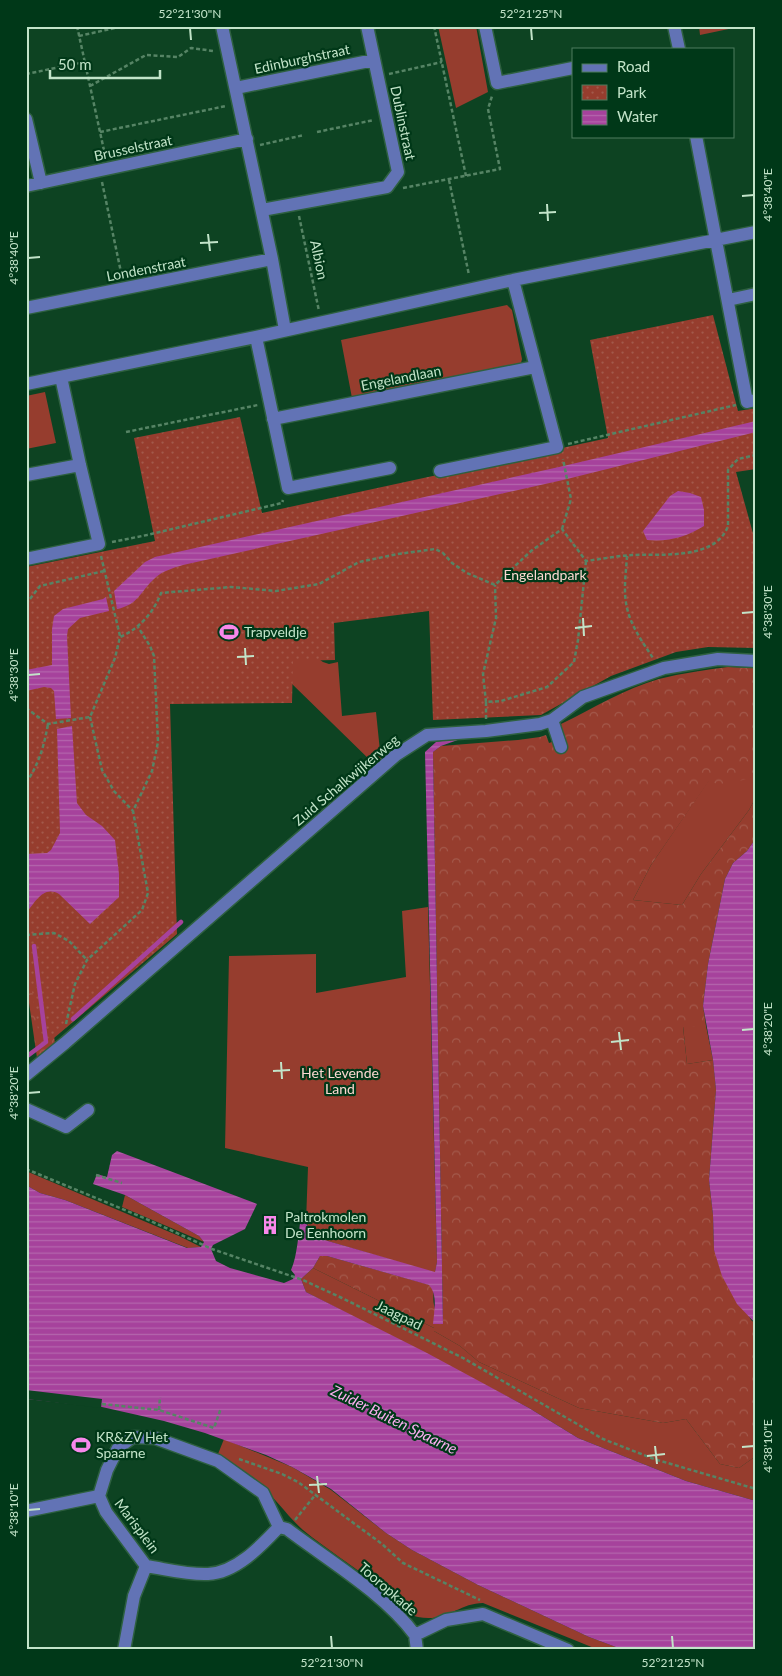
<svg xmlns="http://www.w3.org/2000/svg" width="782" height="1676" viewBox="0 0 782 1676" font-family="Lato,sans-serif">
<defs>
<pattern id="forest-crowns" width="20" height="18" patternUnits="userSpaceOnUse" patternTransform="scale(1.25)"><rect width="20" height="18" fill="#963d2e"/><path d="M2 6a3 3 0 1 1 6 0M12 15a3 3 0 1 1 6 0" fill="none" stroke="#a3594b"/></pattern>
<pattern id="park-dots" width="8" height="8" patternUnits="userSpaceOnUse" patternTransform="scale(1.25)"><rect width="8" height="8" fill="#963d2e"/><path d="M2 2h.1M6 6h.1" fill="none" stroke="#a3594b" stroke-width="1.8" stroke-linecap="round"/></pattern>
<pattern id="water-rules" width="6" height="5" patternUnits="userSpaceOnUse" patternTransform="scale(1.25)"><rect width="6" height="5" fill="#a6429c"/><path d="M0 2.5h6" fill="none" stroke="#b466ad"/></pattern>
</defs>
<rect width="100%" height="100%" fill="#0d4322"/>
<path fill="#963d2e" d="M438,26h38l12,66 -32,16z
M699,26h44l-43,9z
M507,305l5,5 10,49 -1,4 -2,1 -167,34 -11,-58z
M45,392l11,51 -30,6v-53z
M223,591l100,71 6,2 9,-2 4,54 34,-4 5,49 -6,4 -85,-83z
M756,776v21l-7,13 -48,64 -19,31 -49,-5 18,-35 58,-85 13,3z
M428,907l9,355 -2,11 -114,-34 -10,-8 -5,-9 2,-55 -83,-19 4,-192 87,-2v39l90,-16 -4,-66z
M683,1026h23l7,34 -26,4z
M26,1171l153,65 22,11 -13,1 -123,-48 -25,-7 -14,-8z
M125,1195l74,41 5,6 -82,-35z
M313,1268l121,60v3l26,15 19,16 100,46 84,15 23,-4 34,45 19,4 17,-12v45l-70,-20 -108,-43 -49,-30 -223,-116 -5,-13z
M224,1439l68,28 39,23 55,43 26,17 66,35 111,52 35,13h-25l-116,-47c-24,0 -37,20 -65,14 -20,-5 -30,-22 -45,-35 -22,-18 -47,-33 -70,-52 -16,-14 -28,-33 -45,-47 -12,-10 -26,-19 -40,-29z"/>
<path fill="url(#forest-crowns)" d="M728,667l28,1v108c-14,4 -34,12 -47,5l-58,84 -18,35 49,5 19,-31 48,-64 7,-13v41l-9,13 -14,12 -8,16 -17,85 -5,42 3,20 -23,1 4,37 26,-4 3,30 -7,90 4,35 1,35 37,70 5,4v132l-17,12 -19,-4 -34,-45 -23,4 -84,-15 -100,-46 -19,-16 -26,-15v-3l-121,-60 7,-12h7l103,29c6,8 2,11 4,20 1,6 6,14 9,19l-10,-572 8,-6 77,-6 22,-3 6,-2 3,8 15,-5 -3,-14c31,-15 65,-36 98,-45 23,-6 46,-9 69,-12z
M39,937l16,106 -18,15 -11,-76v-44z"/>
<path fill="url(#park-dots)" d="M713,315l25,96 18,-3v61l-20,3 20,72v104l-48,-1 -32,5 -65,24 -70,39 -108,5 -4,-109 -95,12 1,37 -42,1 -1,42 -122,1 7,230 -136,115 -15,-97v-385l129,-26 -21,-103 106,-21 22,96 346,-75 -18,-98z"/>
<path fill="url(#water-rules)" d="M756,421v11l-193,48 -380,85c-10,3 -21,6 -29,14 -14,13 -16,26 -37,30l-3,-18 31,-29 10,-5 404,-90z
M678,491l12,2 11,4 3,13v16c-18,11 -35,16 -57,14l-4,-9 27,-35z
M106,597l3,14 -29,7 -12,11 -1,7 4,82 -15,1 -2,-28 -3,-3 -7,-1 -18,4v-21l26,-5v-36l2,-13 9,-7 40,-10z
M72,726l5,77 9,12 16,11 13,14 4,34v23l-29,27 -31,-30c-16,-9 -24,9 -33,19v-59l21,-1 4,-3 9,-17 -3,-104z
M466,737l-25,9 -8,6 10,572h-10c1,-13 5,-29 -4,-39l-102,-29h-7l-7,12 -12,11 5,13 121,61 102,55 49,30 108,43 70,20v149h-132l-35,-13 -111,-52 -66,-35 -26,-17 -55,-44 -39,-22 -26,-12 -61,-22 -41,-12 -62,-14 -76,-8v-214l14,8 25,7 122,48 14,-1 3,-5 -5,-6 -74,-41 -32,-11 4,-10 10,3 5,-22 5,-4 140,53 -12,25 -32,16 -2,4 5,12 14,7 54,15 9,-4 2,-4 -4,-5c6,-12 8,-40 10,-55l10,16 10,8 114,33 2,-10 -12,-510 11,-10z
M756,838v486l-19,-20 -15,-28 -8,-26 -1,-35 -4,-35 7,-90 -3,-30 -10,-54 5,-42 17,-85 8,-16 14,-12z"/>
<path fill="#0d4322" d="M26,1390l76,9 -1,9 -75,-9z"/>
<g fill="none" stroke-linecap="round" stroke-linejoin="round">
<path stroke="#a6429c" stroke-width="4.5" d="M73,1019l108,-97
M26,1057l20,-15 -12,-96"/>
<g stroke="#2e6040" stroke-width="15">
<path id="minor" d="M222,26l50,233 13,71
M485,26l12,57 76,-15
M674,26l5,23
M236,88l138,-28
M26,119l15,64
M696,136l51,266 9,-2
M26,186l221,-47
M262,210l125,-23 11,-15 -31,-146
M728,300l28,-6
M26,308l246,-49
M256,337l32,151 102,-20
M26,384l230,-47 257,-57 243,-48
M273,419l262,-52
M440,471l117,-24 -44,-167
M26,475l54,-10
M26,559l73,-15 -19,-79 -19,-88
M552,720l9,27
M26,1075l39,-32 331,-288 31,-20 59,-4 54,-7 12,-4 31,-23 81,-29 54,-9 38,2
M26,1109l40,18 22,-17
M133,1437l22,1 63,23 45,32 16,34c-18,19 -43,46 -71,47 -20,1 -42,-5 -62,-8l-40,-54 -7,-16 8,-26 11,-22z
M26,1511l73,-15
M279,1527l8,2c41,31 98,65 128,106l31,-15 37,-6 85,36
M415,1635l2,15
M124,1650l10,-54 12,-30"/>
</g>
<path stroke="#568465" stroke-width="2.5" stroke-dasharray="4 2.5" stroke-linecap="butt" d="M77,26l28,129
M434,26l32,150
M79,36l45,-10
M26,74l59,-12
M389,74l53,-12
M90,86l56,-31 32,2 13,-9 22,3
M100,132l126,-26
M317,132l57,-12
M260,145l44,-10
M449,180l20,95
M102,182l20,95
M403,188l97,-19 -12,-60 4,-13
M299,216l20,95
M126,432l132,-27
M568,444l168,-39
M562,529l9,-30 -8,-40
M112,542l35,-7 135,-32 1,-3
M101,556l19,80
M627,556c-1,17 -4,35 0,52 4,18 16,35 26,50
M26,604l14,-18 64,-15
M486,702l-3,-28 13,-56 -1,-33
M26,708l22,16 42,-7 25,-59 5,-21c19,-8 34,-25 41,-44l70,-6 45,4 43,-7 40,-22 39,-8 37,-5 8,4 9,10 15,10 28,12 36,-34 31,-22 24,32c15,-2 31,-5 46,-6 29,-1 84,5 96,-29v-56l10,-11 18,-4
M90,717l12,53 12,21 19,20
M486,719v-17l15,-1 46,-14 27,-25 4,-22 8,-79
M26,783c13,-19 18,-37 22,-59
M26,935l28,-2 15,8 18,19
M66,1024l9,-40 12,-24 55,-50 6,-17 -15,-82 19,-40 6,-29 -4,-86 -4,-10 -12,-19
M26,1169l118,49 68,31 91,31 39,18 121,60 140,81 51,20 102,30
M96,1175l26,8
M102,1404l57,6 55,18 7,-20
M159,1410l1,-13
M239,1459l43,15 16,8 84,62 21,19 77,37
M295,1520l21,-26"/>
<use href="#minor" stroke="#6273b5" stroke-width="12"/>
</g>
<path fill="none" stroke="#c2e4c9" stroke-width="2" d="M190,28l1,12M531,28l1,12M742,196l12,-1M547,204l1,17M539,213l17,-1M208,234l2,17M200,243l18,-1M28,258l12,-1M742,613l12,-1M583,618l1,18M575,628l17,-2M245,648l1,17M237,657l17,-1M28,675l12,-1M742,1030l12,-1M619,1032l2,18M611,1042l18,-2M281,1062l1,17M273,1071l17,-1M28,1093l12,-1M655,1446l2,18M742,1447l12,-1M647,1456l18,-2M317,1476l2,17M309,1485l18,-1M28,1510l12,-1M331,1636l1,12M672,1636l1,12"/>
<defs>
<g id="stadium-bare" transform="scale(1.5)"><path d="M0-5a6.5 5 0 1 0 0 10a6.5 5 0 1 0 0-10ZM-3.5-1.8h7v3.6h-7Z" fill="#f888eb" stroke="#003818" stroke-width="2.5" paint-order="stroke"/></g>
<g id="building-bare" transform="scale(1.5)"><path d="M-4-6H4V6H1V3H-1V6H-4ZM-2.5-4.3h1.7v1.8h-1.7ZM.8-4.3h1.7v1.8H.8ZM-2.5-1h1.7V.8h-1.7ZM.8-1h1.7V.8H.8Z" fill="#f888eb" stroke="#003818" stroke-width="2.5" paint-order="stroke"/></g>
</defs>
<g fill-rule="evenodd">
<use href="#stadium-bare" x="229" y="632"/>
<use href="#building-bare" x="270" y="1225"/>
<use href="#stadium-bare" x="81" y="1445"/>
</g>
<g text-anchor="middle" stroke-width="4.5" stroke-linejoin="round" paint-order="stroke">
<g font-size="14" fill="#c2e4c9" stroke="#003818">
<text transform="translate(302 59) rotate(-12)" y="5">Edinburghstraat</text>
<text transform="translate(403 123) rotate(78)" y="5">Dublinstraat</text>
<text transform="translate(133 148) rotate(-12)" y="5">Brusselstraat</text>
<text transform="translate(319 260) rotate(78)" y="5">Albion</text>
<text transform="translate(146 269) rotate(-11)" y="5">Londenstraat</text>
<text transform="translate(401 378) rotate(-11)" y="5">Engelandlaan</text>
<text transform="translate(346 780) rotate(-40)" y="5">Zuid Schalkwijkerweg</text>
<text transform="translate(399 1315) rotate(26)" y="5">Jaagpad</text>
<text transform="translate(137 1526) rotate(53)" y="5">Marisplein</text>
<text transform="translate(388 1589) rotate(41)" y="5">Tooropkade</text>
</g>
<g font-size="14" fill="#fbd8d1" stroke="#003818">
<text x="545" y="580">Engelandpark</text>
<text x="340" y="1078">Het Levende<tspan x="340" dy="16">Land</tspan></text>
</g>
<g font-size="14" fill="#c2e4c9" stroke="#003818" text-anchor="start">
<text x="244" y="637">Trapveldje</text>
<text x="285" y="1222">Paltrokmolen<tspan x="285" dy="16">De Eenhoorn</tspan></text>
<text x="96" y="1442">KR&amp;ZV Het<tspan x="96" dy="16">Spaarne</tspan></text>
</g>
<g font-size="15" font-style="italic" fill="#faaeef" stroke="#003818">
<text transform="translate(394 1420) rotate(26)" y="5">Zuider Buiten Spaarne</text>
</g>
</g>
<rect width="782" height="1676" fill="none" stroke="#003818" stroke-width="55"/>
<rect x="572" y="48" width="162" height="90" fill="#003818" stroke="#4e7d5f"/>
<rect x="582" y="64" width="25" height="8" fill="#6273b5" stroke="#4e7d5f"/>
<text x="617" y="72" font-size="15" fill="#c2e4c9">Road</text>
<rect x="582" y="85" width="25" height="15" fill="url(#park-dots)" stroke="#4e7d5f"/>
<text x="617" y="98" font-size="15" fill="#c2e4c9">Park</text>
<rect x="582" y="110" width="25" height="15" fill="url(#water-rules)" stroke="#4e7d5f"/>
<text x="617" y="122" font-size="15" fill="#c2e4c9">Water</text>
<path d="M50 70v8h110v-8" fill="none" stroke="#c2e4c9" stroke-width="2.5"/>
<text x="58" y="70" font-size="15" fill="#c2e4c9" stroke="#003818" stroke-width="4" paint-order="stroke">50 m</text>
<rect x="28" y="28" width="726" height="1620" fill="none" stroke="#c2e4c9" stroke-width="2"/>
<g font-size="12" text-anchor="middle" fill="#c2e4c9">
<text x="190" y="18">52°21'30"N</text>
<text x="531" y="18">52°21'25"N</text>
<text transform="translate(768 195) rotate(-90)" y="4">4°38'40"E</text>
<text transform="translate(14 258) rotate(-90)" y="4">4°38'40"E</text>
<text transform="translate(768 612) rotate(-90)" y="4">4°38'30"E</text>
<text transform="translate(14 675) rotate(-90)" y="4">4°38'30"E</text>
<text transform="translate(768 1029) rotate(-90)" y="4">4°38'20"E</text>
<text transform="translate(14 1093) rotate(-90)" y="4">4°38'20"E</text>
<text transform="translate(768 1446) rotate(-90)" y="4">4°38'10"E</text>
<text transform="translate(14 1510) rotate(-90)" y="4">4°38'10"E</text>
<text x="332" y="1667">52°21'30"N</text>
<text x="673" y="1667">52°21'25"N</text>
</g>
</svg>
